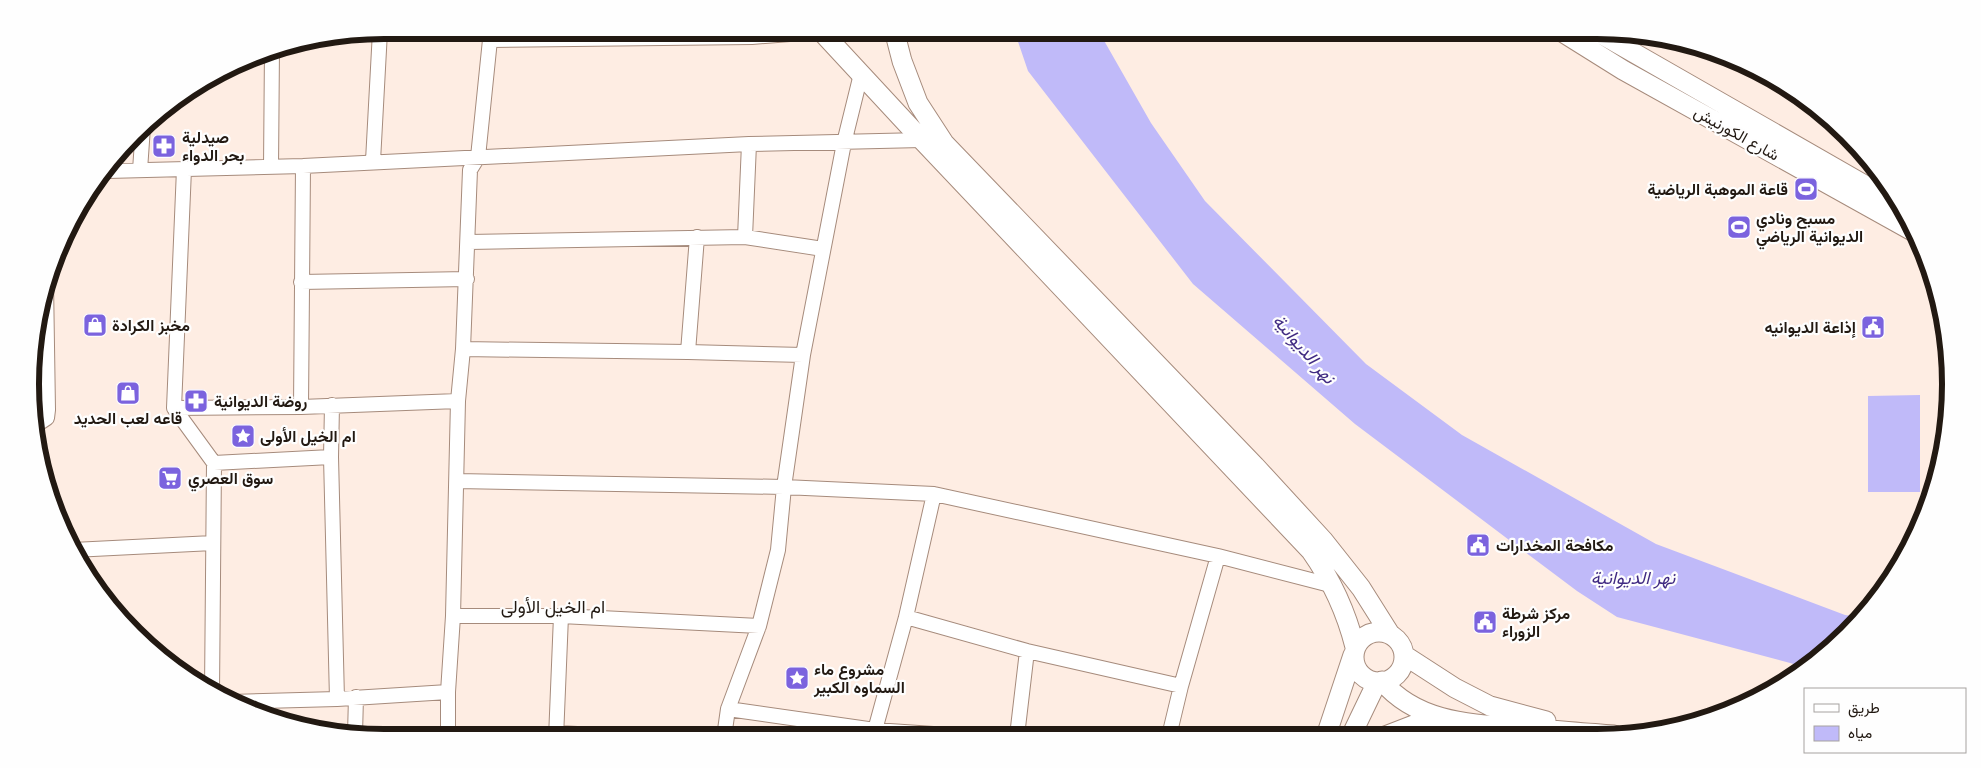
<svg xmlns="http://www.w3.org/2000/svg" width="1981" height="768" viewBox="0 0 1981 768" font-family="'Varela Round',Vazirmatn,sans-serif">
<rect width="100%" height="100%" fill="#feede3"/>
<path fill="#c0baf9" d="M1014,30h84l53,93 54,78 161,163 96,71 194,109 189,71 14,2 -28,33 -26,17 -188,-50 -40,-26 -222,-167 -162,-140 -165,-213z
M1920,395v97h-52v-96z"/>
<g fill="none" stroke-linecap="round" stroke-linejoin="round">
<g stroke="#a68b7c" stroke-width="16">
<path id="minor" d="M491,40l261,-3 76,-6
M373,161l7,-130
M271,167l1,-119
M184,169l-10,239 40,55 -2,229
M140,170l3,-43
M107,171l196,-5 446,-22 173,-4
M745,237l4,-93
M469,242l276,-5 78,12
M301,282l166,-3
M463,349l225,3 115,3
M688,352l9,-115
M332,405l-1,52 6,242
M301,407l2,-241
M174,408l127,-1 157,-6
M36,421l5,1 6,-4 1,-8 -2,-128
M214,463l117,-6
M457,481l327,6 150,7 284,62 116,30
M73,550l140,-7
M453,616h108l198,10
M906,617l121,34 154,35
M230,702l107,-3 111,-7
M728,709l147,21 102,7
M875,730l31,-113 28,-123
M557,733l82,4
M355,734l1,-37
M1017,736l10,-85
M1169,736l12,-50 37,-130
M724,737l4,-28 31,-83 19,-76 6,-63 19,-132 41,-212 17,-69
M448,738v-46l5,-76 5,-215 5,-52 7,-179 8,-13 13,-127
M556,738l5,-122"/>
</g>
<g stroke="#a68b7c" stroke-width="21">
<path id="secondary" d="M820,30l102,110 389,411c21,30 35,60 44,96
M830,30h16
M894,30l8,31 16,42 26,40 311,323 68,74 38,48 29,46
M1559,30l64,40 293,163
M1594,30l309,177
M1354 657a25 25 0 1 1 50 0a25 25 0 1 1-50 0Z
M1404,655l51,33 35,18 56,15
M1382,681c35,42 90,43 140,47 31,2 61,5 92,7
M1326,736l27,-81
M1351,736l26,-54
M1385,736l31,-12 25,-5"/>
</g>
<use href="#minor" stroke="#fff" stroke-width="14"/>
<use href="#secondary" stroke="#fff" stroke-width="19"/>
</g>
<defs>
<g id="pharmacy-square" transform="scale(1.25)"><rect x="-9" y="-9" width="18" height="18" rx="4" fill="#7b63de" stroke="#fefefe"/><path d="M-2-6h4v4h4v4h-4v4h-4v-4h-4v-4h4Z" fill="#fff"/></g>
<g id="stadium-square" transform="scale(1.25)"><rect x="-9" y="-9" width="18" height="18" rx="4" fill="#7b63de" stroke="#fefefe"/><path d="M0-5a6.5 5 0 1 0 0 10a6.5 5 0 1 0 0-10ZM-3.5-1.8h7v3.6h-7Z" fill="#fff"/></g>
<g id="shop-square" transform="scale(1.25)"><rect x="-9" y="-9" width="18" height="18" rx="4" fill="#7b63de" stroke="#fefefe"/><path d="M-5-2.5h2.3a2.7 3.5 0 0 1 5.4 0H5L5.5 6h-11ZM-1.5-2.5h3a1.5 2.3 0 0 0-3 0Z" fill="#fff"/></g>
<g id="civic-square" transform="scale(1.25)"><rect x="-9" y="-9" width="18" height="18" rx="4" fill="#7b63de" stroke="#fefefe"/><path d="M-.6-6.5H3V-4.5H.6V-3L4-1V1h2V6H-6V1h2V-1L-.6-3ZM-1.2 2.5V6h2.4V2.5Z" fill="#fff"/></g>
<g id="sight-square" transform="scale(1.25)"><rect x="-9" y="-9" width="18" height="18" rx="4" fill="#7b63de" stroke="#fefefe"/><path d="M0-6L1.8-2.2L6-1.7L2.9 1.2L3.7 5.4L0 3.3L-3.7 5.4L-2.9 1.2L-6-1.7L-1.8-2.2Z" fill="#fff"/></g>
<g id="supermarket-square" transform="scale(1.25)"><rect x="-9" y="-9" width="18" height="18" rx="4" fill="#7b63de" stroke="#fefefe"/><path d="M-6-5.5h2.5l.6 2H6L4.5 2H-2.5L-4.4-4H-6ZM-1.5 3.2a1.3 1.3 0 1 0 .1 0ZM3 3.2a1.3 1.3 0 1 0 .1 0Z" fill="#fff"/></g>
</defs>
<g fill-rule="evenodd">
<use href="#pharmacy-square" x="164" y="146"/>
<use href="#stadium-square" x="1806" y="189"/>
<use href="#stadium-square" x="1739" y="227"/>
<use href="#shop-square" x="95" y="325"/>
<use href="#civic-square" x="1873" y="327"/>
<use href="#shop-square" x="128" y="393"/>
<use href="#pharmacy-square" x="196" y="401"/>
<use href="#sight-square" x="243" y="436"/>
<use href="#supermarket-square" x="170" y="478"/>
<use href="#civic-square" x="1478" y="545"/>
<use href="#civic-square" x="1485" y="622"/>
<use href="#sight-square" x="797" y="678"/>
</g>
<g text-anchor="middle" stroke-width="4.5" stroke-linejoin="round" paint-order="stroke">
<g font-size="16" fill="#221912" stroke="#fefefe">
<text transform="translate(1737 133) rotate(29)" y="6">شارع الكورنيش</text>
</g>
<g font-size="16" font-weight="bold" fill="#221912" stroke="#fefefe" text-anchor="start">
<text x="182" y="143">صيدلية<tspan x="182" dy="18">بحر الدواء</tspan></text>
<text x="1788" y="195" text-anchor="end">قاعة الموهبة الرياضية</text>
<text x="1756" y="224">مسبح ونادي<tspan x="1756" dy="18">الديوانية الرياضي</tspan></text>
<text x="112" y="331">مخبز الكرادة</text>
<text x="1856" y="333" text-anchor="end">إذاعة الديوانيه</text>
<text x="214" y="407">روضة الديوانية</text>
<text x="128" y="424" text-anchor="middle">قاعه لعب الحديد</text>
<text x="260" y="442">ام الخيل الأولى</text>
<text x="188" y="484">سوق العصري</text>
<text x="1496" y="551">مكافحة المخدارات</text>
<text x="1502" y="619">مركز شرطة<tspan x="1502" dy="18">الزوراء</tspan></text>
<text x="814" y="675">مشروع ماء<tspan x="814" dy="18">السماوه الكبير</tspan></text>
</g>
<g font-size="18" font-style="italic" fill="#402a82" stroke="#fefefe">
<text transform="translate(1304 349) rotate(49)" y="6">نهر الديوانية</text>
<text x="1633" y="584">نهر الديوانية</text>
</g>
<g font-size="18" fill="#221912" stroke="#fefefe">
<text x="553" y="613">ام الخيل الأولى</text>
</g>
</g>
<path d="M0 0H1981V768H0ZM384 39H1597A345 345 0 0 1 1942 384V384A345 345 0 0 1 1597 729H384A345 345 0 0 1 39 384V384A345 345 0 0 1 384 39Z" fill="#fefefe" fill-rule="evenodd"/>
<path fill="none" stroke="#221912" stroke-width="6" d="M384 39H1597A345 345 0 0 1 1942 384V384A345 345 0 0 1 1597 729H384A345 345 0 0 1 39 384V384A345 345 0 0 1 384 39Z"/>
<rect x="1804" y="688" width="162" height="65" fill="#fefefe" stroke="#a6a2a0"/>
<rect x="1814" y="704" width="25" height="8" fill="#ffffff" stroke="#a6a2a0"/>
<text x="1848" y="713" font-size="15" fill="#221912">طريق</text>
<rect x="1814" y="726" width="25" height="15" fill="#c0baf9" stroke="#a6a2a0"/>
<text x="1848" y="738" font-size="15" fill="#221912">مياه</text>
</svg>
